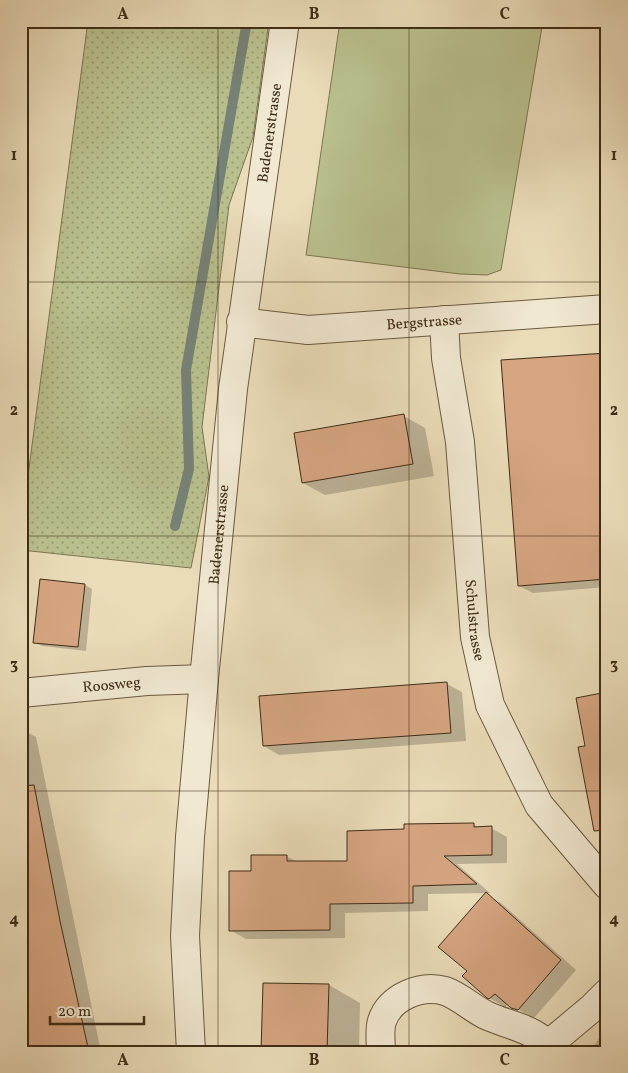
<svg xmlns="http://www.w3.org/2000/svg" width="628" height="1073" viewBox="0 0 628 1073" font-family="Vollkorn,serif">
<defs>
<pattern id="grass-dots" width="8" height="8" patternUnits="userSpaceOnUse" patternTransform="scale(1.25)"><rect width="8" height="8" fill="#b9c08e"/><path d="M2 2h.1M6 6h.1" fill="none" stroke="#989c73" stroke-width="1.8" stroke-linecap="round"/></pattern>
</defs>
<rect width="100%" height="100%" fill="#eadcb9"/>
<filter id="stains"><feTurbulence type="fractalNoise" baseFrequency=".004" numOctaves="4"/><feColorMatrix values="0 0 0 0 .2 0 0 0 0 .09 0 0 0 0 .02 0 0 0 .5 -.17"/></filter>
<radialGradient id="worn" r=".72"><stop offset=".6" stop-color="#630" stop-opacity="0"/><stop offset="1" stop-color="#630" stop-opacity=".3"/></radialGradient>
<path fill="url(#grass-dots)" stroke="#7c7652" d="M88,21h181l-16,116 -24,68 -27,222 7,50 -18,91 -170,-18v-21z"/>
<path fill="#b9c08e" stroke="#7c7652" d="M340,21h203l-42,249 -14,5 -27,-1 -154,-19z"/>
<path fill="#0003" d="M607,354v233l-74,6 -14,-7z
M404,416l21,12 9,48 -109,19 -22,-12z
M85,585l7,4 -6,62 -44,-5 -8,-4z
M447,684l15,8 4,49 -187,14 -15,-9z
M21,729l15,8 65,315h-71l-9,-40z
M473,824l6,4h12l16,9v26l-50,1 33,29 -62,1v17l-83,2v25l-99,1 -16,-9 22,-58 34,-16 12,6h50l57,-32z
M486,894l15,9 75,67 -42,48 -26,-14 -3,3 -17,-10 -20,-26z
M329,985l31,18 -1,49h-96z
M602,1034l5,3v15h-17z"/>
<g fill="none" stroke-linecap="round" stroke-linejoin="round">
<path stroke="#768277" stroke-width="10" d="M175,526l14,-57 -3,-99 61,-349"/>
</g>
<path fill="#d5a581" stroke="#3f2d16" d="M607,353v226l-89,7 -17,-226z
M404,414l9,50 -111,19 -8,-50z
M40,579l45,5 -7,63 -45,-4z
M447,682l4,51 -188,13 -4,-50z
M607,692v138l-13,1 -16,-84 7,-1 -9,-48z
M34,785l26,136 29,131h-61l-7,-35v-231z
M474,823v4l18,-1v29l-48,1 33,28 -64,2v17l-83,1v26l-101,1v-60h22v-16h36v6h60v-30l57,-2v-5z
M486,892l75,68 -43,50 -7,-2 -16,-14 -6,5 -2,-1 -25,-22 5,-5 -29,-24z
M263,983l66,1 -2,68h-66z"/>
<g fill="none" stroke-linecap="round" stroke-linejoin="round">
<g stroke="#6a593f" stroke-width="30">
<g id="minor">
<path id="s1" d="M444,320l2,38 14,84 15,195 15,68 49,100 68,80"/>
<path id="s2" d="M241,322l67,8 299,-21"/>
<path id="s3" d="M21,693l126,-12 57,-2"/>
<path d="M549,1044l43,-36 15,-15"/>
<path id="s4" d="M191,1052l-6,-116 5,-99 14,-158 29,-290 52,-368"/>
<path d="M381,1052c0,-9 -2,-22 1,-31 8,-24 39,-37 63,-30 15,5 29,19 43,25 22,10 53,14 65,36"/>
</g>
</g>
<use href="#minor" stroke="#f1e8d2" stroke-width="28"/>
</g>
<path fill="none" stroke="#3f2d16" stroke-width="1" stroke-opacity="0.55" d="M218,21v1031M409,21v1031M21,282h586M21,536h586M21,791h586"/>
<g text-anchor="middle" stroke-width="4" stroke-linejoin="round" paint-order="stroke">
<g font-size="15" fill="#3f2d16" stroke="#f1e8d2">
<text dy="5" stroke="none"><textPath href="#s4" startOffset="924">Badenerstrasse</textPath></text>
<text dy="5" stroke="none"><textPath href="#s2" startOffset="184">Bergstrasse</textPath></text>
<text dy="5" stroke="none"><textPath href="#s4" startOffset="519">Badenerstrasse</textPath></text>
<text dy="5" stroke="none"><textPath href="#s1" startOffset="302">Schulstrasse</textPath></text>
<text dy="5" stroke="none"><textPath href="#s3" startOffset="91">Roosweg</textPath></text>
</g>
</g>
<rect width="628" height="1073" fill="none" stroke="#eadcb9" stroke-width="55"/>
<path d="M50 1016v8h94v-8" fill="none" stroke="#3f2d16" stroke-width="2.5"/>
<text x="58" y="1016" font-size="15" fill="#3f2d16" stroke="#f1e8d2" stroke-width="4" paint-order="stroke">20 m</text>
<rect x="28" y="28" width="572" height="1018" fill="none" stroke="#3f2d16" stroke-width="2"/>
<g font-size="16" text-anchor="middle" font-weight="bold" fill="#3f2d16">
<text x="123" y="19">A</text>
<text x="314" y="19">B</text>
<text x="505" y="19">C</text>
<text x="14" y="160">1</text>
<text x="614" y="160">1</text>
<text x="14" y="415">2</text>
<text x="614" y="415">2</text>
<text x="14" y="669">3</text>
<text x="614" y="669">3</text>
<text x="14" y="924">4</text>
<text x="614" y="924">4</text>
<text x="123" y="1065">A</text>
<text x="314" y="1065">B</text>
<text x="505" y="1065">C</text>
</g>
<rect width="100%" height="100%" filter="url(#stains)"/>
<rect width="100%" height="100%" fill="url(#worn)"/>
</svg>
